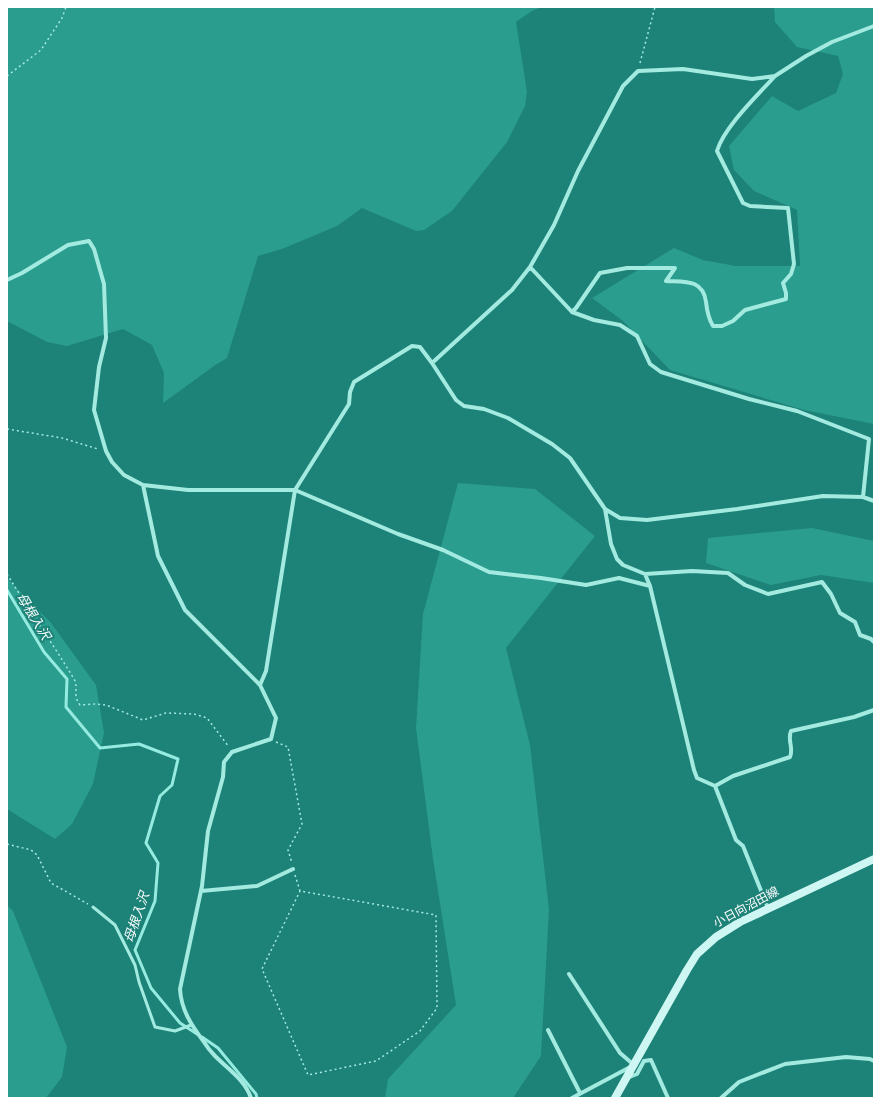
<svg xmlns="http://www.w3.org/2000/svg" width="881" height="1105" viewBox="0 0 881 1105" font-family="Inter,'Noto Sans JP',sans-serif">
<rect width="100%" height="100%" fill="#1d8277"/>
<path fill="#2a9d8e" d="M7,7h535l-10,4 -16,11 11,70 -2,14 -18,36 -55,69 -28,19 -8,1 -54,-23 -25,18 -55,23 -24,7 -31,102 -13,8 -51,37 1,-30 -12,-28 -29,-16 -56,17 -20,-4 -40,-21z
M774,7h100v417l-70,-14 -134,-40 -47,-49 -31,-23 82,-50 29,12 33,6h64l-3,-56 -43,-19 -20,-21 -5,-24 43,-50 26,15 38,-18 7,-19 -5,-18 -41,-9 -22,-25z
M458,483l77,6 60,47 -89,112 24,97 19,164 -8,147 -28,42h-128l3,-19 68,-74 -23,-146 -17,-131 7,-114z
M812,528l62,13v42l-53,-8 -50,10 -65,-22 2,-25z
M7,578l44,45 45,62 8,48 -11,51 -21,40 -17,15 -48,-30z
M7,905l6,6 54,136 -5,30 -16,21h-39z"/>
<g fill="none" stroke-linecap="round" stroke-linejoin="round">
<path stroke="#96ebe0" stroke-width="3" d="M7,590l37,62 23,27 -1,28 34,41 39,-4 39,15 -6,26 -12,11 -14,47 12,20 -3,38 -20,49 16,38 29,35 17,11
M202,1037l16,11 38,46 1,4"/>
<path stroke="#a3eae1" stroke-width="1.5" stroke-dasharray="2 3" stroke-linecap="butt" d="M640,63l15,-56
M7,76l34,-26 21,-32 4,-11
M7,429l55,9 36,11
M7,574c22,36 46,70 67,105 5,8 -2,16 6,26l15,-1 11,1 37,15 23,-7 28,1 13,4 22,29
M276,742l12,5 14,77 -14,26 4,13
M7,844l24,6 6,5 14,28 37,21
M295,875l5,16 136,24 1,93 -17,23 -44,30 -68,14 -46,-106 38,-78"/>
<path stroke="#a3eae1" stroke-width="3" d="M93,907l22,18 20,40 4,17 16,45 20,4 16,-6"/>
<path stroke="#a3eae1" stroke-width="4" d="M530,267l42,45 22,8 26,5 17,11 13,28 11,8 88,27 48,12 72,28 -6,58
M7,280l15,-7 46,-28 21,-4 5,8 10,35 2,54 -7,29 -5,43 12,41 6,11 12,13 19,10 45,5h107l103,44 45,16 46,22 52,6 45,7 33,-7 31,8
M572,312l4,-4 24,-35 27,-5h48l-9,13c19,1 37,-2 40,21 1,9 2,16 7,24h9l11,-5 12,-11 41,-11v-6l-3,-10 8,-9 3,-10 -6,-56 -38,-2 -7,-3 -26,-52c7,-24 41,-56 58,-75
M432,363l80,-73 18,-23 24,-42 24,-54 45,-85 15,-15 45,-2 69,10 23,-3 31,-20 26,-14 42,-16
M143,485l15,71 27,54 75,75 16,33 -5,21 -39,13 -8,10 -1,15 -15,54 -6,55 -22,103c1,21 12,37 24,53 3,5 7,10 11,14 13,13 30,24 36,42
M605,509l15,9 27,2 90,-11 86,-13 40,1 11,4
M645,574l47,-3 36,2 17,12 23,9 54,-12 9,12 9,19 15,9 5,13 11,4 3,3
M260,685l6,-14 29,-181 54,-86 1,-12 4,-10 58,-36 8,1 12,16 24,37 8,6 20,3 24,9 44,26 18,14 35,51 6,35 6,15 6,6 22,9 5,12 44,184 3,8 18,8 21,54 7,6 25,62
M715,786l18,-10 57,-19c4,-9 -3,-17 1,-26l63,-14 20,-7
M201,891l56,-5 36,-17
M569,974l51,79 14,12 -62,33
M548,1030l32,63
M627,1078l10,-4 7,-13 7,-1 17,38
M721,1098l18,-16 46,-18 61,-7 24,2 4,2"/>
<path stroke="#cef7f3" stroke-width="8" d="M615,1098l72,-128 10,-16 19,-17 24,-15 134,-63"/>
</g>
<g text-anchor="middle" stroke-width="4" stroke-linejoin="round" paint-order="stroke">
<g font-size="12" fill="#fff" stroke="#1d8277">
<text transform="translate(746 907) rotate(-28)" y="4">小日向沼田線</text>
</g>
<g font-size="13" font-style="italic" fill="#f7fefd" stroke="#1d8277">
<text transform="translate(34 616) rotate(59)" y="5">母根入沢</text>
<text transform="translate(136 917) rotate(-71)" y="5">母根入沢</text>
</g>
</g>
<rect width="881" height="1105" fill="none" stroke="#ffffff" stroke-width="16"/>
</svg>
